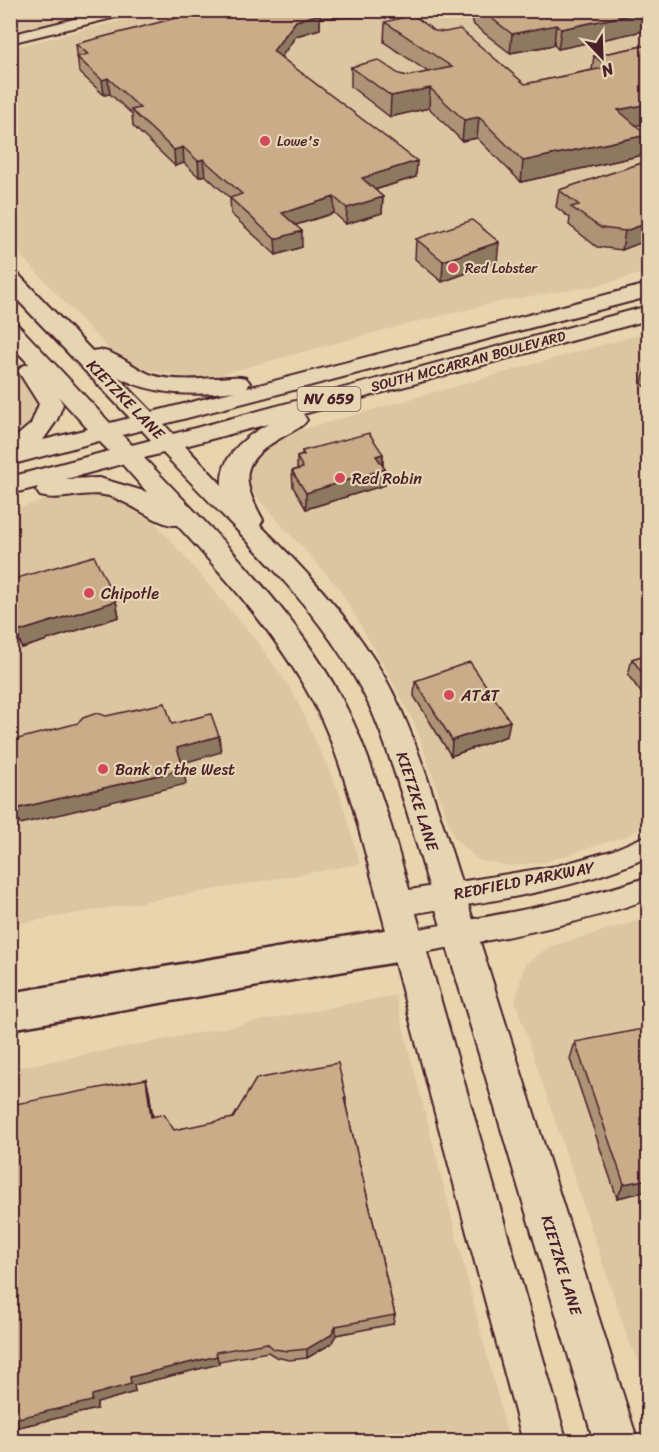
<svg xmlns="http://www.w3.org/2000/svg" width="659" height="1452" viewBox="0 0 659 1452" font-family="Sriracha,sans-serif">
<rect width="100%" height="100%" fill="#e8d5ae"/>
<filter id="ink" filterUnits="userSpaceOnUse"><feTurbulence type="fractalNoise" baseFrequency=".0167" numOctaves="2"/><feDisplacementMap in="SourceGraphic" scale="12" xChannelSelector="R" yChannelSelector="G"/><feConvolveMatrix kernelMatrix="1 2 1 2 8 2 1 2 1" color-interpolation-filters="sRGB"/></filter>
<g filter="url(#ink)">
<path fill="#dcc6a1" d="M11,10h88v1l-88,21z
M159,11h489v261l-48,13 -98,16 -110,27 -181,49 -21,1 -23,-4 -24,-5 -26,-11 -106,-113v-197z
M648,332v491l-21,13 -82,26 -34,4 -33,-6 -24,-22 -39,-113 -30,-57 -46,-80 -83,-91 -8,-15 3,-20 18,-19 31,-13z
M10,366l27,29 4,16 -10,19 -21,12z
M90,491l24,5 33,17 111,129 36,52 45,97 21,73 -349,61v-415l47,-14z
M648,918v463l-20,-42 -113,-338 9,-36 24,-18z
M395,995l114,446h-498l-1,-372z"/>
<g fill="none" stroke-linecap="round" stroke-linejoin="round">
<g stroke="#4a1f2b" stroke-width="4">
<path id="minor" d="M110,10h24l-1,3 -123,30v-8z
M648,835v22c-79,36 -166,45 -251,59l-9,-4 -4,-8 4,-8 9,-4 160,-26 54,-15z
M648,877v22c-78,29 -159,41 -240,56l-10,-3 -4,-9 4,-9 10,-3c81,-15 162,-27 240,-54z"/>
</g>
<g stroke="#4a1f2b" stroke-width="4">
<path id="major" d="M10,273l8,1 74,77c19,-5 42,18 60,24 19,6 42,5 62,3 11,0 21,-3 32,0l4,5 -3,5 401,-104v13l-484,127 9,10 475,-128v14l-345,94 4,6c-5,8 -15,11 -23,16 -45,25 -44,42 -21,84l-3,5c42,42 83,85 115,136 32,50 49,108 68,164l195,617h-44l-189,-637c-14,-43 -27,-88 -50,-127 -49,-85 -126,-154 -192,-225l-19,5c69,73 143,144 193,232 24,43 39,89 54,136l176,616h-44l-170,-635c-11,-36 -23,-74 -41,-107 -35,-65 -85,-121 -135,-175 -17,2 -48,-24 -68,-29 -24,-6 -47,6 -69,0l-4,-6 2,-3 -28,7v-17l99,-26 -10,-10 -89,24v-23l21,-18 8,-20 -21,-33 4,-5 7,-2 -19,-20v-21l8,2 92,98 20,-5 -120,-126zM118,377c37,19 77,19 117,14l-83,21zM58,396l30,33 -45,11 14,-20 6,-16zM268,424c-22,12 -48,32 -46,61l-37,-39zM142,430l9,10 -19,5 -10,-10zM122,464l25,28 -48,-14 -33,1z"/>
</g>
<g stroke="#4a1f2b" stroke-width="5">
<path id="highway" d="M408,926l13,5 6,12 -6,12 -13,5 -398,69v-36z"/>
</g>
<use href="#minor" fill="#e6d5b2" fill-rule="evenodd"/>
<use href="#major" fill="#e6d5b2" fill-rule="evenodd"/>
<use href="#highway" fill="#e6d5b2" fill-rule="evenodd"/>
</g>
<path fill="#ae9476" stroke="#4a1f2b" stroke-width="1.5" d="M207,10h191v6l-78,2v11l-24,7 -15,21 135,120 -41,13 8,7 -1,16 -36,11 -12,-11 -38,12 6,22 -26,8 -45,-41 -1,-16 -25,-23 -6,2 -15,-14 -9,3 -42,-40 -1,-12 -22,-20 -6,1 -25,-23 -3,-28z
M469,10h179v20l-90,19 -4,-4 -44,8 -36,-28z
M385,22l50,9 90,53 67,-14 2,-14 54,-11 -12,81 7,29 -122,27 -44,-44 -15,3 -33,-33 -39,9 -39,-30v-20l57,9 20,-4 -44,-30z
M648,161l-26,89 -25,-3 -28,-22 1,-7 -14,-11 3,-17z
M416,239l81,23 -55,20 -27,-23z
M647,362h1v28l-6,-7z
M302,451l81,3v11l2,20 -79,24 -13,-22 -1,-16 5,-2v-12l5,-2z
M10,580l106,21 3,16 -97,31 -12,-27z
M648,654v48l-20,-27 4,-16z
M415,681l92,55 -56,20 -37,-60z
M575,1042l73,149 -31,7 -47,-139z
M146,1079l3,12 4,26 21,13 172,-32v8l49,209 -2,9 -57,11 -5,9 -24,14 -18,2 -13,-3 -8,-5 -49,9v3l-85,21 1,7 -38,11v6l-87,20z"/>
<path fill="#8d7860" stroke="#4a1f2b" stroke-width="1.5" d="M648,11v19l-90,19 3,-20z
M320,14v15l-24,7 -22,31 -1,-16 23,-30z
M556,25l-2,20 -44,8 2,-19z
M108,78l2,16 -6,1 -2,-15z
M430,88l-1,20 -39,9 1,-21z
M648,104v19l-33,7 3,-20z
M479,117l-2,21 -15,3 2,-21z
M647,135l-4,20 -122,27 2,-21z
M183,147l1,16 -9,3 -1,-16z
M203,159l2,16 -6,2 -1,-16z
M417,161l-1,16 -55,17 1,-16z
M334,197v16l-51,16 -1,-16z
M383,197l-1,16 -36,11 1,-16z
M648,223v17l-26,10 3,-19z
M302,231v16l-26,8 -1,-16z
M499,242l-2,20 -55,20 1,-21z
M383,454v16l2,-1v16l-79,24v-16l70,-37z
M116,601l3,16 -97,31 -5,-16z
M510,721l-3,15 -56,20 1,-16z
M219,736l2,16 -41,12 -3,-16z
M184,769l2,15 -166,40 -5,-15z
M10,788l6,15 -6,1z
M146,1079l3,12 5,39 -3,-13z
M648,1179v12l-31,7 7,-14z
M336,1326v9l-5,9 -24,14v-9z
M217,1356l2,8 -85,21 1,7 -38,11v6l-87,20v-9l120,-43z"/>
<path fill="#caac89" stroke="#4a1f2b" stroke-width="1.5" d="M207,10h108l5,4 -24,7 -23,30 144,110 -55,17 21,19 -36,11 -13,-11 -52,16 20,18 -27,8 -45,-41 12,-4 -39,-35 -5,2 -15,-14 -9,3 -43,-40 9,-2 -32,-30 -6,2 -25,-23 11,-3 -12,-10z
M481,10h167v1l-87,18 -5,-4 -44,9z
M413,15l22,16 10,1 15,-3 65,55 83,-17 -14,-11 54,-11v59l-30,6 29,25 -124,26 -44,-44 -15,3 -34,-32 -39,8 -40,-29 27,-7 21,14 9,2 44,-9 -67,-45z
M648,161v62l-23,8 -24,-3 -30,-21 8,-2 -20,-15z
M472,220l27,22 -56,19 -27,-22z
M369,433l14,21 -7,2 9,13 -79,24 -14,-22 11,-3 -6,-11 7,-2 -2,-4z
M94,556l22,45 -99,31 -7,-16v-36z
M648,654v27l-16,-22z
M470,662l40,59 -58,19 -37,-59z
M165,703l7,21 39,-10 8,22 -42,12 7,21 -169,40 -5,-21v-47l68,-18 5,-5 14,-5 9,3z
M648,1028v151l-24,5 -49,-142z
M338,1063l8,35h-2l51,217 -59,11 -5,9 -24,14 -19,2 -14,-2 -7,-6 -51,9 1,4 -87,21 1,7 -39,11v6l-82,19v-315l136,-26 5,38 13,-3 10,16 59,-12 23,-39z"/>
</g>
<g fill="#d1495b" stroke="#e6d5b2" stroke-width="2">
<circle cx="265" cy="141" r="6"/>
<circle cx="453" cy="268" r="6"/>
<circle cx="340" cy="478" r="6"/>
<circle cx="89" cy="593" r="6"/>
<circle cx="449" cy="695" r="6"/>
<circle cx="103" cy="769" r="6"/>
</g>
<g text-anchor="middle" stroke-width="4.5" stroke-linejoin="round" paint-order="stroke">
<g font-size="14" fill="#4a1f2b" stroke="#e6d5b2" text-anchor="start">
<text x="277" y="146">Lowe's</text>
<text x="465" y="273">Red Lobster</text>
</g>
<g font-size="14" fill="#4a1f2b" stroke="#e6d5b2">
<text transform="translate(468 361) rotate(-15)" y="5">SOUTH MCCARRAN BOULEVARD</text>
</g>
<rect fill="#e6d5b2" stroke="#795654" stroke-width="1.5" x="297.5" y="387" width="63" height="24" rx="4.5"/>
<g font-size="15" font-weight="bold" fill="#4a1f2b">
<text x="329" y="404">NV 659</text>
</g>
<g font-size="16" fill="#4a1f2b" stroke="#e6d5b2">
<text transform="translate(126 399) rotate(46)" y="6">KIETZKE LANE</text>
<text transform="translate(418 801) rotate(72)" y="6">KIETZKE LANE</text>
<text transform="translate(524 880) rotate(-11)" y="6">REDFIELD PARKWAY</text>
<text transform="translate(562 1265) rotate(73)" y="6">KIETZKE LANE</text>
</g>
<g font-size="16" fill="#4a1f2b" stroke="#e6d5b2" text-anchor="start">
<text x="352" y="484">Red Robin</text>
<text x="101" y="599">Chipotle</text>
<text x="461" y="701">AT&amp;T</text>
<text x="115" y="775">Bank of the West</text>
</g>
</g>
<rect width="659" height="1452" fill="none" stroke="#e6d5b2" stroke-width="36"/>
<rect x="18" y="18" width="623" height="1416" fill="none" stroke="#4a1f2b" stroke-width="2" filter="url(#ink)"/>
<g transform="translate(602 57) rotate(157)" stroke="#e6d5b2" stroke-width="4.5" paint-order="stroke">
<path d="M0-4.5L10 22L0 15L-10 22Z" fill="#4a1f2b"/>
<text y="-9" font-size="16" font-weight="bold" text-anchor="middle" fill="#4a1f2b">N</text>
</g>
</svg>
